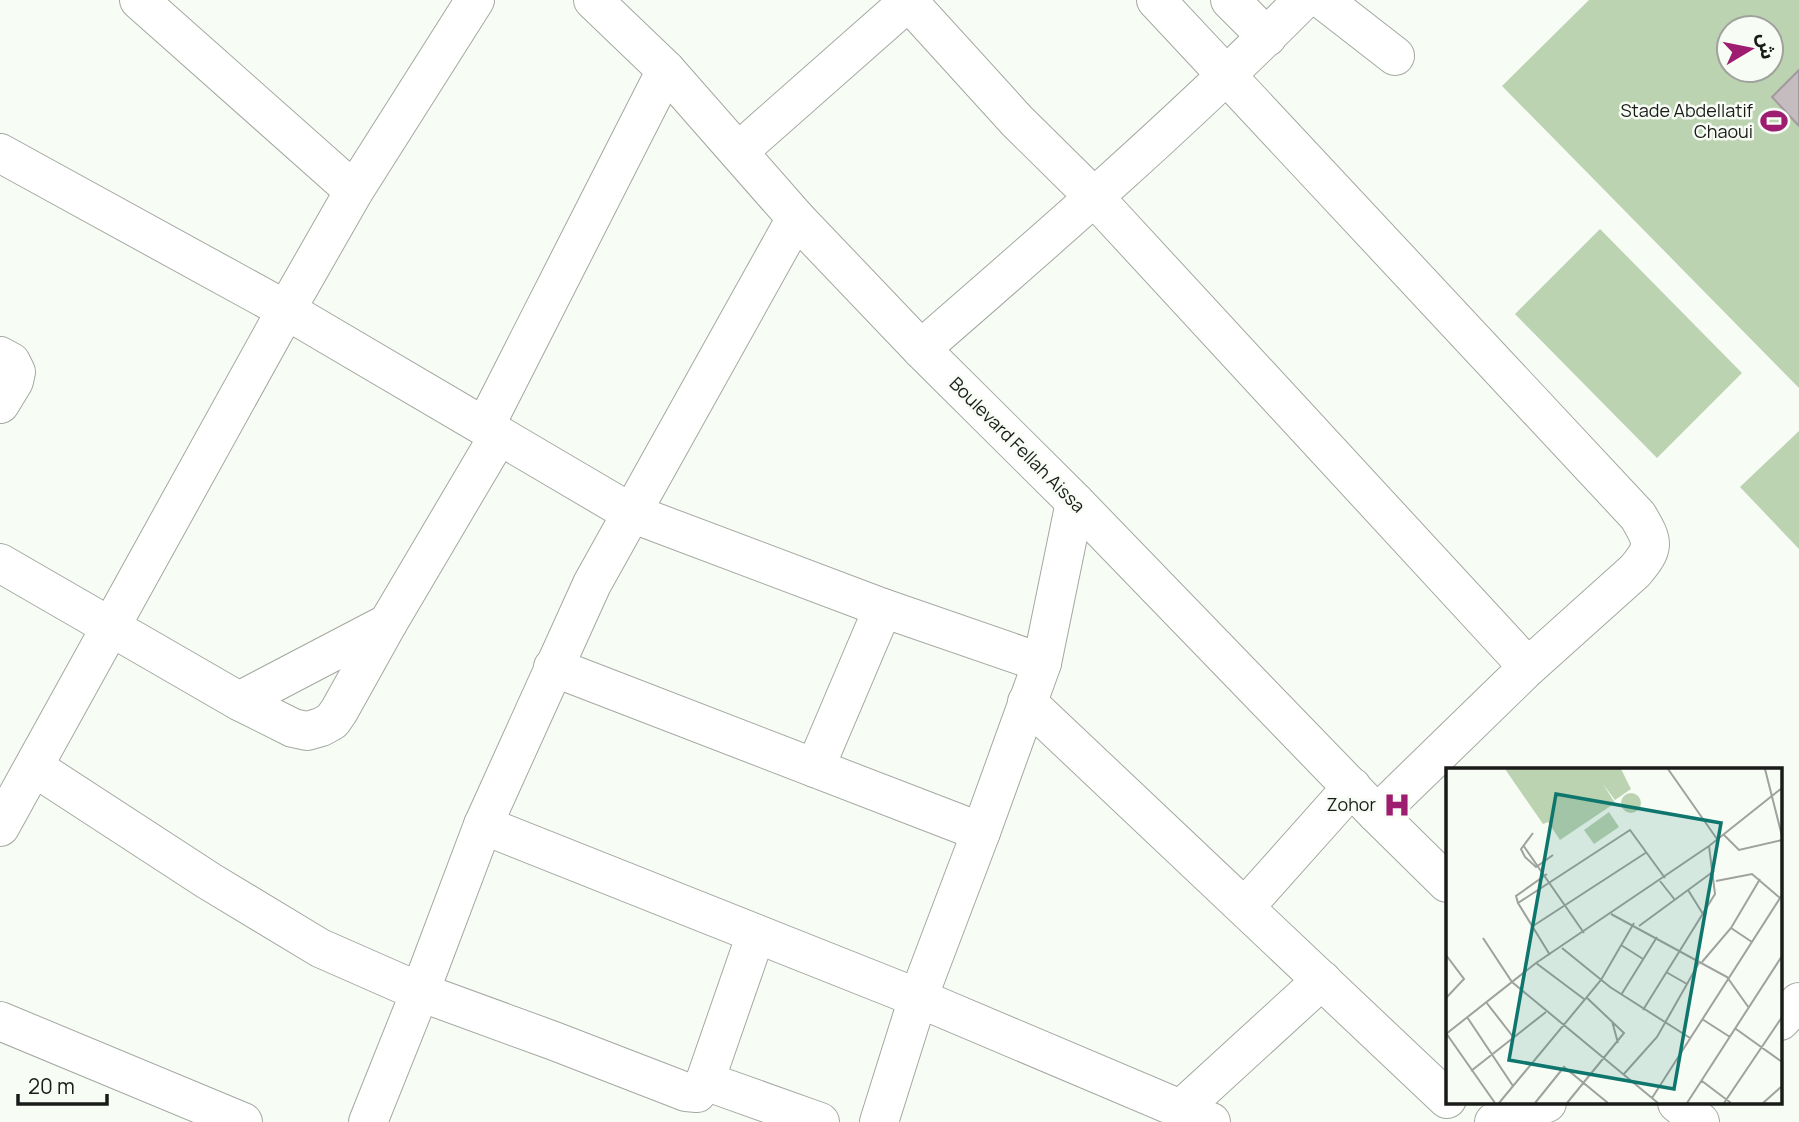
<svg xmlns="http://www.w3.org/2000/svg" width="1799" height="1122" font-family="Manrope,'Noto Sans Arabic',sans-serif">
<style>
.grass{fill:#bcd3b2;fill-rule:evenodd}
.building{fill:#c5bcc0;stroke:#a29a9e;stroke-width:2}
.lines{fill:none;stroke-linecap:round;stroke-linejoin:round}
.minor-casing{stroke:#a4a8a2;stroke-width:40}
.minor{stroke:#fff;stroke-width:38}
.labels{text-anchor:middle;stroke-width:5;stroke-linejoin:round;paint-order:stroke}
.poi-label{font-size:18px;fill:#1a1b19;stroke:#f7fcf5;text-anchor:end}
.street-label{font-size:18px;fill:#1a1b19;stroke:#f7fcf5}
.inset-road{fill:none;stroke:#9fa29d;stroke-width:2}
.view{fill:#0f766e;fill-opacity:0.15;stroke:#0f766e;stroke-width:3.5}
.inset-edge{fill:none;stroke:#1a1b19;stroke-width:3.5}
</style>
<rect width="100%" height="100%" fill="#f7fcf5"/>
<!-- grass -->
<g class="grass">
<path d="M1589,0H1799V388L1502,86ZM1729,28H1771V70H1729Z"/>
<path d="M1600,229L1742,373L1657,458L1515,314Z"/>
<path d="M1799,431V549L1740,487Z"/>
</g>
<!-- building -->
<path class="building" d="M1799,70V126L1772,97Z"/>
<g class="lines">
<defs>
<g id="minor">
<path d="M139,0L354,191"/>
<path d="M593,0L666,70L796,218L921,349L1075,502L1377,814L1447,883"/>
<path d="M907,0L1017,121L1095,198L1528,667"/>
<path d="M1156,0L1638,516C1654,543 1655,547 1635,571L1528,667L1377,814"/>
<path d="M1230,0L1267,37"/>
<path d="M1323,0L1395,56"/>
<path d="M739,151L910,0"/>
<path d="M0,153L286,310L631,513L883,608L1042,663"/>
<path d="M921,349C1051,236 1181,123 1303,0"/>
<path d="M0,356L11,362L16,372L14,381L0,404"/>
<path d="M485,426L666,70"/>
<path d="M0,563L239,701L293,728L307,731L321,727L332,721L339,711L388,623L499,435"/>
<path d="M553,667L981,832"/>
<path d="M239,701L388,623"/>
<path d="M1027,702L1447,1099"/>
<path d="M34,767L209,881L320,948L420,992L554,1041L686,1092L697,1093L705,1081L820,1122"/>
<path d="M815,768L883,608"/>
<path d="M483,825L918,998L1211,1122"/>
<path d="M0,827L286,310L354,191L475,0"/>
<path d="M1245,907L1352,787"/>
<path d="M0,1021L243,1122"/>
<path d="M1780,1021L1799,1002"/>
<path d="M705,1081L756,934"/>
<path d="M1677,1103L1700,1122"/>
<path d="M1181,1109L1322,980"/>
<path d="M368,1122L420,992L483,825L592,584L796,218"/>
<path d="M879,1122L918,998L981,832L1042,663L1075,502"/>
<path d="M1494,1122L1547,1103"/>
</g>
</defs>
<!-- minor casing -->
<use href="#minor" class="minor-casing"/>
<!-- minor -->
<use href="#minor" class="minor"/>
</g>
<!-- icons -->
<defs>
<symbol id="stadium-bare" viewBox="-9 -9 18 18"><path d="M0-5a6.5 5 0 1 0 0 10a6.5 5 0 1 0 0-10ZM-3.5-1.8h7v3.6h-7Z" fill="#9f1d70" stroke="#f7fcf5" stroke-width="2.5" paint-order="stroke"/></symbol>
<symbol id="hospital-bare" viewBox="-9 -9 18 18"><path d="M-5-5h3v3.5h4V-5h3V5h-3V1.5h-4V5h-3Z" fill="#9f1d70" stroke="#f7fcf5" stroke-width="2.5" paint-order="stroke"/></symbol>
</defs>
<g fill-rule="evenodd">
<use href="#stadium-bare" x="1755" y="102" width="38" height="38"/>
<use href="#hospital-bare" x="1378" y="786" width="38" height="38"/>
</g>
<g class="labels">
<!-- poi labels -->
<g class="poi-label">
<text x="1753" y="117">Stade Abdellatif<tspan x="1753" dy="21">Chaoui</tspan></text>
<text x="1376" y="811">Zohor</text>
</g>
<!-- street labels -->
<g class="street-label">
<text transform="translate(1017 445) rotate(45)" y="6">Boulevard Fellah Aissa</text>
</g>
</g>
<!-- overview -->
<g transform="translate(1446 768)">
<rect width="336" height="336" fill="#f7fcf5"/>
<path d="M59,1H175L185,21L169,32L157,16L169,35L114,72L102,54L97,56ZM175 35a10 10 0 1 1 20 0a10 10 0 1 1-20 0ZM163,44L173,59L148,76L138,62Z" fill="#bcd3b2"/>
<path class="inset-road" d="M222,1L271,71M319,1L336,68M87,65L75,81L79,89L90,99L107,87M277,66L293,82L336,72M77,77L138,165M214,113L229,132M270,113L306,106L334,130M242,122L257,146M72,135L70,128L101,106M165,146L281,209L303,240M87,158L201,84M193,158L268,103M285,160L306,174M37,170L66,214L212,335M175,177L197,191M116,180L164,219L244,270M0,187L18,211L0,230M104,187L72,135L184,62L219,110M256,194L285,160L314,111M90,195L138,231M220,204L241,216M175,227L211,169M40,234L68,270M197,242L269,126L263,78M21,249L67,318M256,251L284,269M166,253L172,275M290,261L336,294M0,265L49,335M0,266L90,195L263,78L336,20M25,303L100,244M177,307L211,269L254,193M256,313L285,335M206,330L336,127M53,335L155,212L188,155M89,335L118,299L162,335M121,335L178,265L140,229M241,335L336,188M278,335L336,249M317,335L336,318"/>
<path class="view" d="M110,26L275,55L228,321L63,292Z"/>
<rect width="336" height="336" class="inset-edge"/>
</g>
<!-- north arrow -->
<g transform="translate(1750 49) rotate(80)"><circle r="33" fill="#f7fcf5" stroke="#9fa29d" stroke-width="2"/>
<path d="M0-5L12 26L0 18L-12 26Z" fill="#9f1d70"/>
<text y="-10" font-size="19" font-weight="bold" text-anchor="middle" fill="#1a1b19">ش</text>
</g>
<!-- scale -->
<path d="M18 1094v10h89v-10" fill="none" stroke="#1a1b19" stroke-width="3.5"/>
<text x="28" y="1094" font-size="21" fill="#1a1b19" stroke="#f7fcf5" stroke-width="5" paint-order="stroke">20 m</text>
</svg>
